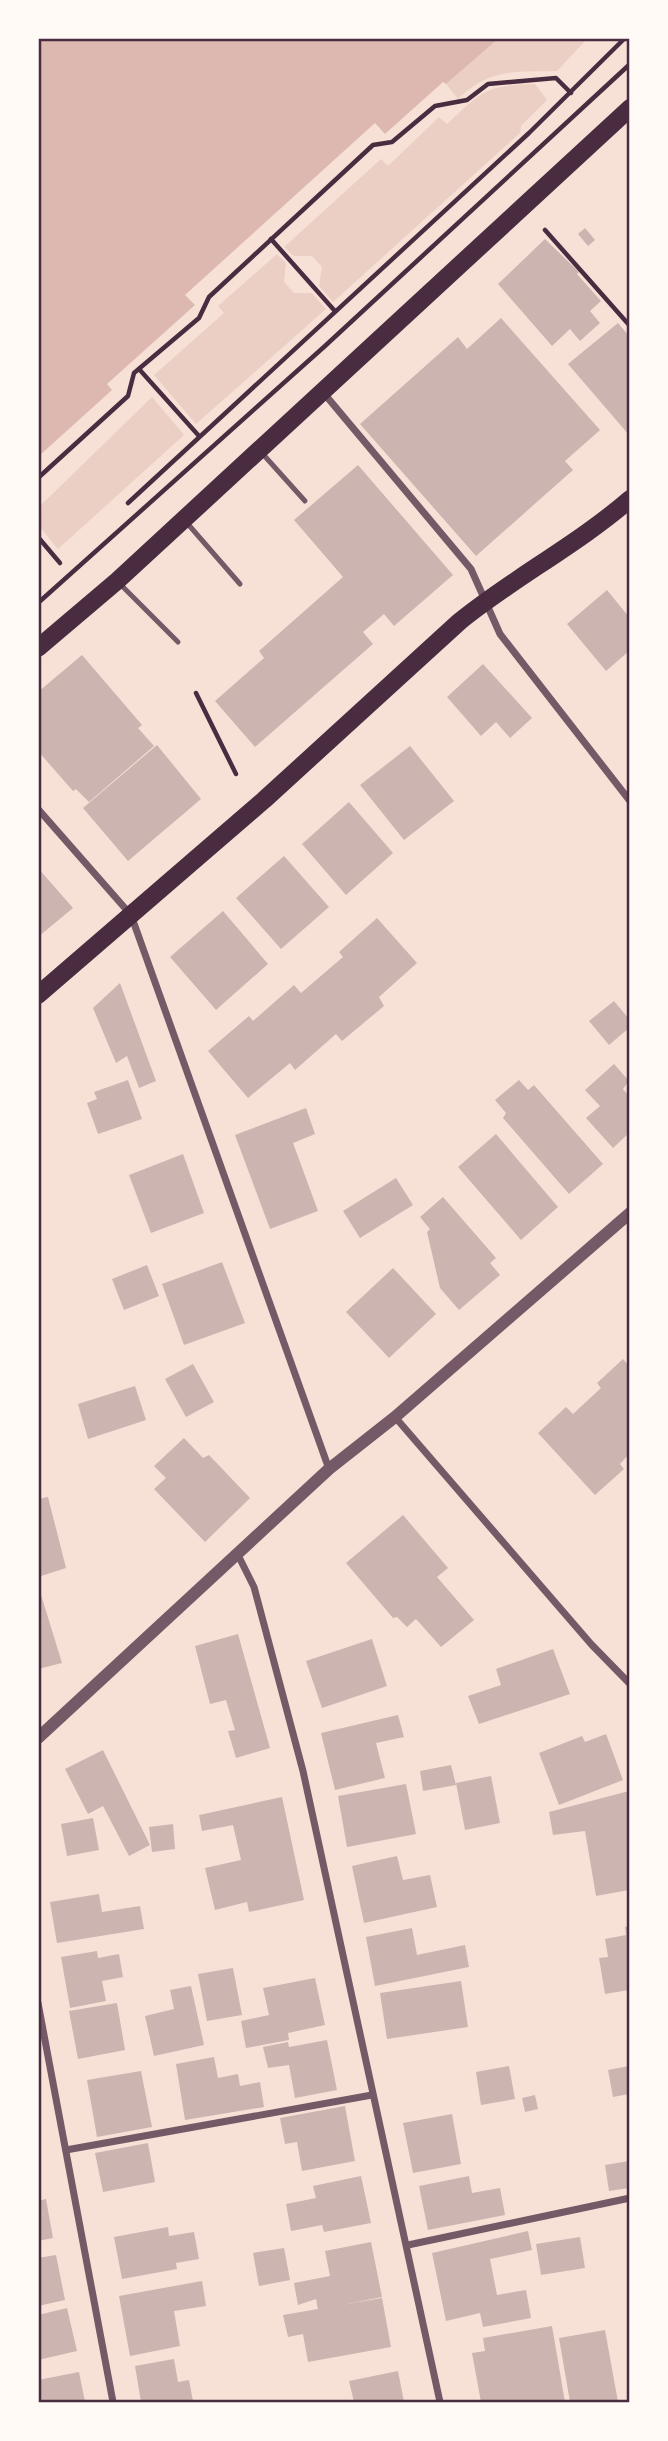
<svg xmlns="http://www.w3.org/2000/svg" width="668" height="2441" font-family="Inter,sans-serif">
<style>
.green{fill:#ebcfc5}
.water{fill:#dcb8b0}
.building{fill:#ccb4b1}
.lines{fill:none;stroke-linecap:round;stroke-linejoin:round}
.path{stroke:#4a2c40;stroke-width:4.5}
.service{stroke:#755966;stroke-width:5}
.minor{stroke:#755966;stroke-width:7}
.tertiary{stroke:#755966;stroke-width:12}
.primary{stroke:#4a2c40;stroke-width:18}
.neatline{fill:none;stroke:#4a2c40;stroke-width:2.5}
</style>
<rect width="100%" height="100%" fill="#f7e1d7"/>
<!-- green -->
<g class="green">
<path d="M498,39H587L557,71C516,72 489,68 458,99L446,84Z"/>
<path d="M535,84L547,100L521,126L520,133L333,302L319,286L322,267L312,256H294L284,247L381,159L388,166L439,117L447,124C481,92 486,85 535,84Z"/>
<path d="M277,254L286,263L284,282L294,293H312L326,309L196,424L154,375L224,313L218,306Z"/>
<path d="M152,397L184,435L58,549L40,527L39,507Z"/>
</g>
<!-- water -->
<path class="water" d="M39,38H498V39L446,84L443,82L385,134L375,123L185,295L195,305L107,384L112,390L39,456Z"/>
<!-- building -->
<g class="building">
<path d="M585,228L595,240L588,246L578,234Z"/>
<path d="M545,239L579,272L577,274L601,301L590,311L600,323L580,341L570,329L552,346L498,284Z"/>
<path d="M501,318L600,430L565,461L573,470L476,556L360,424L458,337L467,349Z"/>
<path d="M618,323L629,336V435L568,364Z"/>
<path d="M358,465L453,575L394,626L384,614L363,632L373,644L255,747L215,701L264,658L259,651L343,577L294,520Z"/>
<path d="M607,590L629,617V651L606,671L567,624Z"/>
<path d="M82,655L142,725L138,728L154,746L89,802L76,789L73,791L38,751V692Z"/>
<path d="M483,664L532,718L510,738L496,722L481,736L447,697Z"/>
<path d="M157,745L201,799L128,861L83,808Z"/>
<path d="M410,746L454,801L404,840L360,785Z"/>
<path d="M349,802L393,853L346,895L302,844Z"/>
<path d="M284,856L329,907L281,949L236,898Z"/>
<path d="M38,868L73,908L38,937Z"/>
<path d="M223,911L268,964L216,1010L170,957Z"/>
<path d="M377,918L417,963L379,997L384,1006L342,1041L336,1034L295,1070L290,1063L248,1098L208,1051L249,1016L253,1021L294,985L301,993L343,957L339,952Z"/>
<path d="M120,983L156,1081L139,1088L127,1056L116,1063L93,1008Z"/>
<path d="M614,1001L629,1019V1028L609,1045L589,1021Z"/>
<path d="M614,1064L629,1081L623,1089L629,1096V1133L613,1148L586,1118L600,1106L585,1090Z"/>
<path d="M128,1080L142,1119L98,1134L87,1103L97,1099L94,1092Z"/>
<path d="M519,1080L528,1090L534,1085L603,1164L569,1194L503,1118L506,1113L495,1100Z"/>
<path d="M306,1108L315,1134L293,1143L318,1211L270,1229L235,1135Z"/>
<path d="M496,1134L558,1207L521,1240L458,1167Z"/>
<path d="M183,1154L204,1213L151,1233L129,1175Z"/>
<path d="M396,1178L413,1205L360,1238L343,1211Z"/>
<path d="M443,1197L496,1258L490,1263L500,1275L459,1310L440,1288L427,1232L430,1229L420,1217Z"/>
<path d="M222,1262L245,1323L184,1345L162,1284Z"/>
<path d="M147,1265L159,1296L124,1310L112,1279Z"/>
<path d="M393,1268L436,1314L389,1358L346,1312Z"/>
<path d="M623,1359L629,1366V1454L620,1464L624,1469L595,1495L538,1433L566,1407L573,1414L601,1388L597,1383Z"/>
<path d="M193,1364L214,1402L186,1417L165,1379Z"/>
<path d="M135,1386L146,1420L88,1439L78,1404Z"/>
<path d="M184,1438L203,1458L209,1455L250,1498L205,1542L154,1489L166,1478L154,1466Z"/>
<path d="M48,1497L66,1568L38,1577V1499Z"/>
<path d="M403,1515L448,1568L437,1577L474,1620L441,1647L416,1619L407,1627L397,1617L393,1618L346,1563Z"/>
<path d="M38,1585L62,1663L38,1669Z"/>
<path d="M238,1634L270,1748L236,1758L228,1731L235,1730L226,1700L210,1704L195,1646Z"/>
<path d="M372,1639L387,1686L322,1708L306,1661Z"/>
<path d="M553,1649L570,1694L479,1724L468,1696L501,1685L496,1669Z"/>
<path d="M398,1715L404,1737L376,1743L385,1778L335,1790L321,1733Z"/>
<path d="M606,1734L623,1780L559,1805L539,1753L582,1736L585,1742Z"/>
<path d="M103,1750L150,1845L129,1856L103,1806L88,1814L65,1769Z"/>
<path d="M451,1765L456,1785L423,1791L420,1771Z"/>
<path d="M491,1776L500,1823L465,1830L456,1783Z"/>
<path d="M406,1784L416,1834L347,1847L338,1796Z"/>
<path d="M629,1791V1890L596,1896L585,1831L553,1835L549,1812Z"/>
<path d="M282,1797L304,1900L249,1912L247,1902L215,1910L205,1868L241,1860L233,1825L202,1831L199,1815Z"/>
<path d="M93,1818L99,1850L67,1856L61,1824Z"/>
<path d="M173,1824L175,1849L152,1852L149,1827Z"/>
<path d="M397,1856L403,1880L430,1875L437,1907L364,1923L352,1866Z"/>
<path d="M99,1894L102,1912L140,1906L144,1929L57,1943L50,1902Z"/>
<path d="M629,1926V1990L605,1994L599,1958L608,1957L605,1939L626,1935L625,1927Z"/>
<path d="M412,1928L417,1955L465,1945L469,1967L375,1986L366,1937Z"/>
<path d="M97,1951L98,1958L119,1954L123,1977L102,1981L106,2001L70,2008L61,1957Z"/>
<path d="M233,1968L242,2015L207,2021L198,1974Z"/>
<path d="M315,1978L325,2025L288,2033L289,2040L246,2048L241,2021L269,2015L263,1988Z"/>
<path d="M461,1981L468,2027L387,2039L380,1993Z"/>
<path d="M191,1986L204,2045L154,2056L145,2016L174,2009L170,1990Z"/>
<path d="M117,2003L125,2050L78,2059L69,2011Z"/>
<path d="M327,2040L337,2090L295,2098L289,2065L268,2068L263,2047L288,2042L289,2047Z"/>
<path d="M214,2057L218,2078L238,2074L240,2086L260,2082L264,2107L185,2120L176,2064Z"/>
<path d="M509,2066L515,2099L481,2105L476,2072Z"/>
<path d="M629,2066V2094L613,2097L608,2070Z"/>
<path d="M141,2071L152,2127L97,2137L87,2080Z"/>
<path d="M535,2095L538,2109L525,2112L522,2098Z"/>
<path d="M345,2106L355,2161L302,2171L297,2142L285,2144L280,2118Z"/>
<path d="M452,2114L461,2164L413,2173L403,2123Z"/>
<path d="M148,2143L155,2182L103,2192L95,2153Z"/>
<path d="M629,2161V2188L609,2191L605,2165Z"/>
<path d="M361,2176L371,2223L324,2232L322,2225L291,2231L286,2204L316,2198L313,2186Z"/>
<path d="M469,2176L472,2193L500,2188L505,2215L428,2230L419,2186Z"/>
<path d="M46,2199L53,2238L38,2241V2201Z"/>
<path d="M168,2227L169,2236L194,2232L199,2259L176,2263L177,2269L122,2279L114,2237Z"/>
<path d="M528,2231L532,2250L490,2259L497,2295L526,2290L531,2318L483,2327L480,2313L446,2321L432,2253Z"/>
<path d="M580,2237L585,2268L541,2275L536,2244Z"/>
<path d="M371,2242L382,2297L318,2310L316,2299L298,2305L294,2283L330,2276L325,2251Z"/>
<path d="M284,2248L290,2280L259,2286L253,2253Z"/>
<path d="M56,2255L65,2300L38,2306V2258Z"/>
<path d="M202,2281L206,2306L174,2311L180,2346L130,2356L119,2296Z"/>
<path d="M382,2298L391,2347L308,2362L303,2334L288,2337L283,2315Z"/>
<path d="M67,2308L77,2351L38,2360V2315Z"/>
<path d="M552,2326L565,2402H481L472,2353L485,2351L483,2338Z"/>
<path d="M605,2330L618,2402H570L559,2338Z"/>
<path d="M174,2359L178,2382L189,2380L193,2401L141,2402L135,2366Z"/>
<path d="M398,2371L404,2402H354L349,2381Z"/>
<path d="M79,2372L85,2402H38V2380Z"/>
</g>
<g class="lines">
<!-- path -->
<g class="path">
<path d="M545,230L630,326"/>
<path d="M271,239L334,310"/>
<path d="M139,369L199,436"/>
<path d="M38,478L128,396L134,373L199,318L209,297L373,145L392,142L435,106L467,100L488,84L556,78L571,93"/>
<path d="M128,503L529,133L625,38"/>
<path d="M38,511V515"/>
<path d="M38,537L60,563"/>
<path d="M38,603L325,346L630,64"/>
<path d="M196,693L236,774"/>
</g>
<!-- service -->
<g class="service">
<path d="M261,452L305,501"/>
<path d="M187,523L240,584"/>
<path d="M119,583L178,642"/>
</g>
<!-- minor -->
<g class="minor">
<path d="M322,391L471,569L500,634L630,801"/>
<path d="M38,809L131,915L329,1469"/>
<path d="M395,1417L591,1644L630,1684"/>
<path d="M237,1553L254,1587L303,1771L440,2402"/>
<path d="M38,2003L113,2402"/>
<path d="M66,2150L372,2095"/>
<path d="M408,2245L630,2198"/>
</g>
<!-- tertiary -->
<path class="tertiary" d="M38,1738L329,1469L395,1417L630,1213"/>
<!-- primary -->
<g class="primary">
<path d="M38,648L117,581L630,108"/>
<path d="M38,995L264,800L459,622C513,578 577,545 630,499"/>
</g>
</g>
<!-- border -->
<rect width="668" height="2441" fill="none" stroke="#fffaf5" stroke-width="80"/>
<rect x="40" y="40" width="588" height="2361" class="neatline"/>
</svg>
